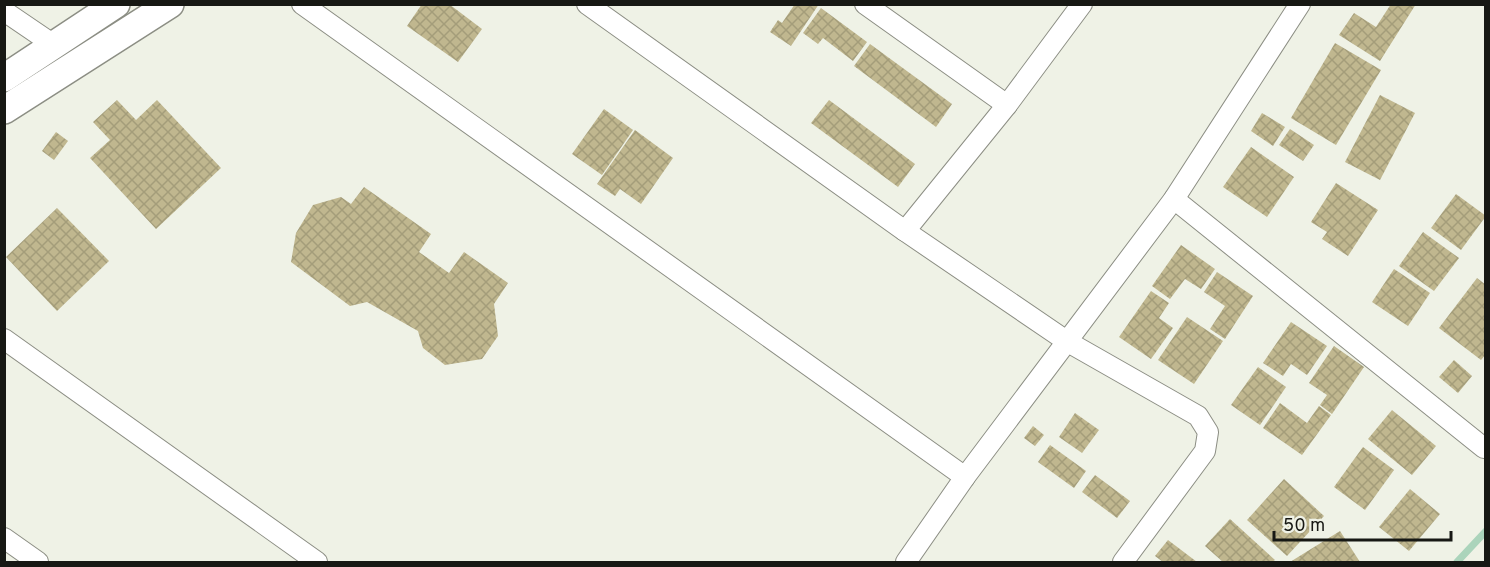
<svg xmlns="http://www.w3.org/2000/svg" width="1490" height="567" font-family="Overpass,sans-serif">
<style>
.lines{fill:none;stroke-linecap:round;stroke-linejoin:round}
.stream{stroke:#abd4bb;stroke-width:7}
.building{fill:url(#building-cross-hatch)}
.minor-casing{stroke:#8c8e84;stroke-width:22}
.secondary-casing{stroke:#8c8e84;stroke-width:30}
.minor{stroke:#fff;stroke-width:20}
.secondary{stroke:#fff;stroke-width:27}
</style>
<defs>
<pattern id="building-cross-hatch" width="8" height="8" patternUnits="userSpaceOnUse" patternTransform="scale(1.5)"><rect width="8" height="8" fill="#c0b78f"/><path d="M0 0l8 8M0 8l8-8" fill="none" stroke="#a49d7a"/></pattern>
</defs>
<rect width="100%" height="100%" fill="#eff2e6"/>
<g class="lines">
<!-- stream -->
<path class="stream" d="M1457,562L1486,531"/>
</g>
<!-- building -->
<g class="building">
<path d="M422,4H449L482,29L458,62L407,26Z"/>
<path d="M795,4H819L791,46L770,32L778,20L782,23Z"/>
<path d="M1391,4H1416L1380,61L1339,35L1354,13L1376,27Z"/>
<path d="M821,8L867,42L853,61L823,38L818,44L803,33Z"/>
<path d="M1335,43L1381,70L1336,145L1291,118Z"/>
<path d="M870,44L952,104L936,127L854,66Z"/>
<path d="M1380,95L1415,113L1380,180L1345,162Z"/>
<path d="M117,100L136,120L157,100L221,168L156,229L90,158L110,140L93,122Z"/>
<path d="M829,100L915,164L898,187L811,123Z"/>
<path d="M604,109L633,130L602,175L572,154Z"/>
<path d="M1262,113L1285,127L1273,146L1251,131Z"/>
<path d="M1290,129L1314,145L1303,161L1279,145Z"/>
<path d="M635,130L673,158L641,204L620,189L615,196L597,184Z"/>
<path d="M56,132L68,141L54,160L42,151Z"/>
<path d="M1251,147L1294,177L1267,217L1223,187Z"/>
<path d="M1336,183L1378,210L1348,256L1322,239L1327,232L1311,222Z"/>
<path d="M364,187L431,234L419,252L449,273L464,252L508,283L494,304L498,336L482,359L445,365L423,348L418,331L367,302L350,306L291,262L296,233L313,205L341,197L351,204Z"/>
<path d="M1456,194L1486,216L1461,250L1431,228Z"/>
<path d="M57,208L109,261L57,311L6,257Z"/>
<path d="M1423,232L1459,258L1434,291L1399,266Z"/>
<path d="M1181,245L1215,269L1201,289L1185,279L1170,299L1152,286Z"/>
<path d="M1394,269L1430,293L1408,326L1372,302Z"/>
<path d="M1217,272L1253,296L1225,339L1210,329L1225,306L1204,292Z"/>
<path d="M1477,278L1486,285V354L1481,360L1439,328Z"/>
<path d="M1151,291L1169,303L1159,318L1173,328L1151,359L1119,337Z"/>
<path d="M1187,317L1223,341L1194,384L1158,360Z"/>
<path d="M1291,322L1327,346L1307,375L1291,364L1283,376L1263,363Z"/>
<path d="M1334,346L1364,367L1332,414L1320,405L1327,395L1309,383Z"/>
<path d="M1454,360L1472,376L1458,393L1439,377Z"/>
<path d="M1258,367L1286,387L1260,425L1231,405Z"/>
<path d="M1280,403L1307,423L1319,406L1331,415L1302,455L1263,428Z"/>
<path d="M1392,410L1436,446L1412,475L1368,439Z"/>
<path d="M1075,413L1099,430L1082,453L1059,437Z"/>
<path d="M1033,426L1044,435L1035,446L1024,438Z"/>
<path d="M1050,445L1086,471L1074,488L1038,462Z"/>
<path d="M1363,447L1394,470L1365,510L1334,487Z"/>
<path d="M1095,475L1130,501L1117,518L1082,492Z"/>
<path d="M1284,479L1324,516L1287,556L1247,520Z"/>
<path d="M1410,489L1440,514L1409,551L1379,527Z"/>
<path d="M1230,519L1275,560L1272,562H1223L1205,546Z"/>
<path d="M1340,531L1360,562H1290Z"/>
<path d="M1168,540L1197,562H1163L1155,556Z"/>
</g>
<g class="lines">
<defs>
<g id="minor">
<path d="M302,4L965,477"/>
<path d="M587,4L905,231L1068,342L1198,416L1208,432L1205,451L1123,562"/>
<path d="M865,4L1007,105"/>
<path d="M4,11L54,45"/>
<path d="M1174,199L1484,448"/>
<path d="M905,231L1007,105L1082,4"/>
<path d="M4,339L317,562"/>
<path d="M4,538L38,562"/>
<path d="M906,562L965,477L1174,199L1300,4"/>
</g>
<g id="secondary">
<path d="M4,78L116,4"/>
<path d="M4,110L170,4"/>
</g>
</defs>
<!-- minor casing -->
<use href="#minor" class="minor-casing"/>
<!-- secondary casing -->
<use href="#secondary" class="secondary-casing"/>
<!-- minor -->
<use href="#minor" class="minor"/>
<!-- secondary -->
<use href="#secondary" class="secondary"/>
</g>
<!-- border -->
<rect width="1490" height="567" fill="none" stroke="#171814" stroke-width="12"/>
<!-- scale -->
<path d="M1274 531v9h177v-9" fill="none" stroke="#171814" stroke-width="3"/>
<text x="1283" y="531" font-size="18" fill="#171814" stroke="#eff2e6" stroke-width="4.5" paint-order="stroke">50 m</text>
</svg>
